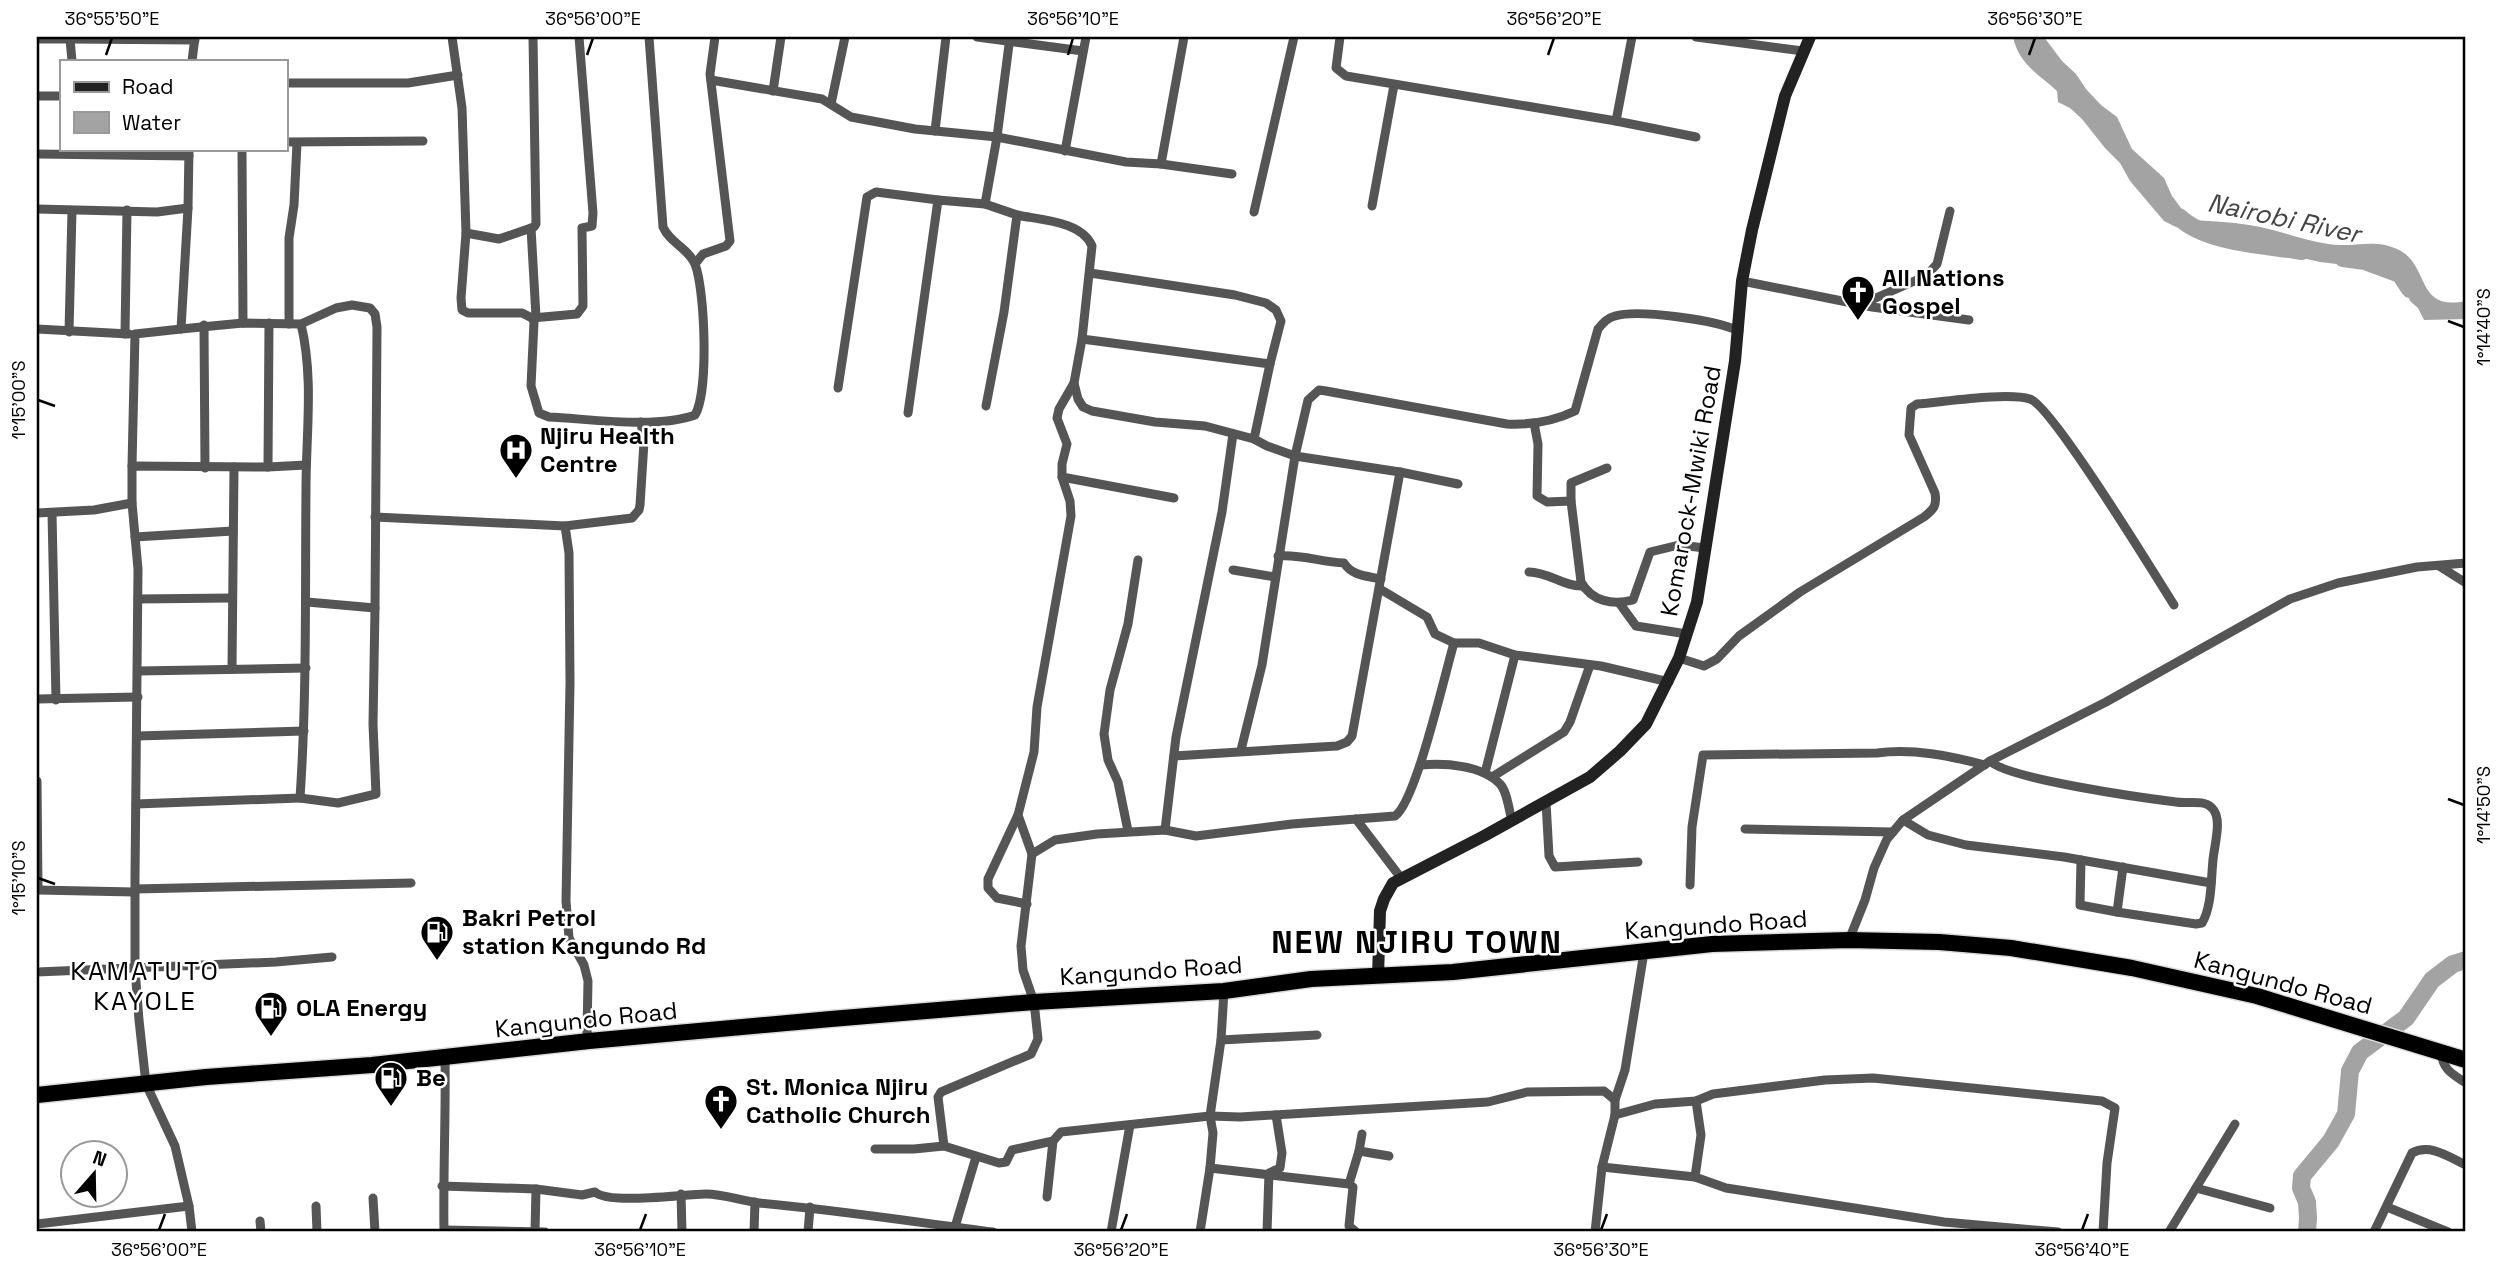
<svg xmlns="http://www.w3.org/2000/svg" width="2503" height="1269" font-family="'Space Grotesk',sans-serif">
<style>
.water{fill:#a3a3a3}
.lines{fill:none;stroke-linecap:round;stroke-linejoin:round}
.river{stroke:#a3a3a3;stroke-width:18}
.highway-casing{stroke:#dbdbdb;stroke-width:19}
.street{stroke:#555;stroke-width:9}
.secondary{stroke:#222;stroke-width:12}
.highway{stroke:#000;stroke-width:16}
.ticks{fill:none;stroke:#000;stroke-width:2.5}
.labels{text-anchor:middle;stroke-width:5;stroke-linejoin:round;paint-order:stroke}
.poi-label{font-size:24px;font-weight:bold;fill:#000;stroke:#fff;text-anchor:start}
.street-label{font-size:24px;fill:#000;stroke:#fff}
.water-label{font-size:26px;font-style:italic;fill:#444;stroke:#fff}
.neighbourhood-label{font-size:26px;letter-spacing:2px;fill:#000;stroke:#fff}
.district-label{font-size:32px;font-weight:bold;letter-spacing:2px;fill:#000;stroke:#fff}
.neatline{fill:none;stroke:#000;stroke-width:2.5}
.ticks-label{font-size:18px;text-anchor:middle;fill:#000}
</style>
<rect width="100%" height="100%" fill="#fff"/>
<!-- water -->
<path class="water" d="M2013,37H2044L2062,61L2076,74L2086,89L2101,105L2117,117L2132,149L2164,178L2172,196L2190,220C2210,221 2230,222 2249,225C2276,229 2301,240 2328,244C2352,248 2374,238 2397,249C2431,264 2414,312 2466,301V319L2424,320L2418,308L2410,301L2404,284L2386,262L2345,265L2320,262L2298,257L2278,247L2260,243L2233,232H2214L2176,227L2164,221L2130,181L2120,163L2105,148L2082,119L2070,108L2058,102L2057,91C2037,73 2019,64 2013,37Z"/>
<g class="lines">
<!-- river -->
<g class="river">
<path d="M2179,217C2206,243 2265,245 2302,251"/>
<path d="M2343,258L2365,261L2400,274L2410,289"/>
<path d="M2307,1232L2308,1218L2307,1202L2301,1188L2302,1176L2331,1141L2346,1114L2350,1071L2360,1052L2406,1018L2432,980L2453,964L2466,960"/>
</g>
<defs>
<path id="highway" d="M37,1095L206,1077L372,1065L589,1041L831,1019L1034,1002L1224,991L1311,979L1453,972L1712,944L1849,940L1939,942L2011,948L2132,968L2257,996L2466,1060"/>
</defs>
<!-- highway casing -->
<use href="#highway" class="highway-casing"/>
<!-- street -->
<g class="street">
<path d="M452,37L462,108L466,233L461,298L462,310L468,313H522L532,318L534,322L531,386L539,413L549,417C591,419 656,429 695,415C709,392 705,290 695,264C688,248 670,243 663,227L649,37"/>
<path d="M977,37L1083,51"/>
<path d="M1340,37L1336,68L1346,76L1616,121"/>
<path d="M1632,37L1616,121L1696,137"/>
<path d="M1696,37L1803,51"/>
<path d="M37,39H70L72,61"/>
<path d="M70,39L195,40"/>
<path d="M192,61L195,37"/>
<path d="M711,80L822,99L851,117L915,129L997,137L1126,162L1161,164L1184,37"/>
<path d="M285,83H408L458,75"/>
<path d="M773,91L781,37"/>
<path d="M37,96H61"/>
<path d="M831,104L845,37"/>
<path d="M935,131L946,37"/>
<path d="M285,142L423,141"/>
<path d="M242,149L243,323"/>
<path d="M1065,151L1086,37"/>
<path d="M37,154L189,156"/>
<path d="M1161,164L1232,174"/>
<path d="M985,204L997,137L1010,37"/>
<path d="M1372,206L1394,85"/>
<path d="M37,209L157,212L188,208"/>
<path d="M1254,212L1294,37"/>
<path d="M1017,215C1040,220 1082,221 1092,246L1082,339L1074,383L1078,399L1083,407L1092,411L1155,422L1205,426L1254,439L1267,446L1295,456L1262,665L1241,750"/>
<path d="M531,228L536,317"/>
<path d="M466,233L499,239L534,227L536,224L533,37"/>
<path d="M695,264L703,254L726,246L730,241L710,74L715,37"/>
<path d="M1090,273L1235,295L1266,303L1276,310L1281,321L1270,364"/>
<path d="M1742,281L1872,307L1969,320"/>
<path d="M1862,304L1926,276L1937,264L1950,211"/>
<path d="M532,318L577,314L583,306L582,228L592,226L593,213L579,37"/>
<path d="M289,324V238L294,205L297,143"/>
<path d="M204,325L205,468"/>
<path d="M37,329L129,334"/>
<path d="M181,329L243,323L301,324L336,308L352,305L370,308L375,314L377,327L375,608L307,602"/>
<path d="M69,332L72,211"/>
<path d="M125,334L127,210"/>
<path d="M1082,339L1270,364L1254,439"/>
<path d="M1074,383L1059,409L1057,418L1067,444L1062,464V477L1070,501L1071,516L1037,707L1034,752L1018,815L1032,854L1055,840L1097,834L1165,830L1196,836L1292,824L1395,816C1416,802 1445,673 1454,643"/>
<path d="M838,388L867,197L876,192L938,200"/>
<path d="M908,413L938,200L985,204L1017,215L1004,312L986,406"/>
<path d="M1534,423L1538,444L1537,496L1547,502L1571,501L1581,582C1592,602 1613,605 1633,600L1650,552L1679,545L1705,548"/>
<path d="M132,466L135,334L181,329L188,208L189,149"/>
<path d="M268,467L269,323"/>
<path d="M1062,477L1174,498"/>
<path d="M1458,484L1400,472L1295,456L1308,400L1319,390L1326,391L1507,424C1530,425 1554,421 1575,411L1598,329C1603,323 1607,318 1615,316C1638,309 1716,320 1739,331"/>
<path d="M1571,501V483L1607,468"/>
<path d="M37,513L94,510L132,503"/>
<path d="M52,513L56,700"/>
<path d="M375,517L565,526"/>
<path d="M135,537L233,531"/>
<path d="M1278,556C1301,554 1321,562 1344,563C1352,576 1367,576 1381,579"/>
<path d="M2439,566L2466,583"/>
<path d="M1233,570L1275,577"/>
<path d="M1529,572C1549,572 1564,587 1583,586"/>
<path d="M1380,589L1427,617L1435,634L1454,643H1479L1515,655L1601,666L1669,682"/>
<path d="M138,599L232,598"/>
<path d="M1620,604L1636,626L1687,634"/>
<path d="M1679,658L1704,666L1717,659L1739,636L1800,592L1924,517C1934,509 1937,506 1935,493L1909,435L1911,408L1917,404C1944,402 2007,392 2030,399C2052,406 2155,575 2174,605"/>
<path d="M232,669L234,467"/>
<path d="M138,671L306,668"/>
<path d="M37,699L138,697"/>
<path d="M137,736L304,731"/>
<path d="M1174,756L1337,746L1347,742L1352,736L1400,472"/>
<path d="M1990,761C2007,779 2144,798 2176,802C2187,804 2204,799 2212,808C2223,818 2214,846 2213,860C2211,878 2212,907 2202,923L2196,924L2117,912L2123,867"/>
<path d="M1421,765C1445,763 1482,765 1500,784C1507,791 1509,810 1512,821"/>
<path d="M1485,773L1515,655"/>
<path d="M1492,777L1564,732L1570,722L1590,665"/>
<path d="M37,781L38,890"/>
<path d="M300,798L338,803L376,794L373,724L375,608"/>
<path d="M1546,802L1549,856L1555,867L1638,862"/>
<path d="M136,804L300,798C307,694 305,592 306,488C306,434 314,378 301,324"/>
<path d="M1018,815L988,879V888L997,898L1027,904"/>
<path d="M1356,819L1401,878"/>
<path d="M1903,820L1928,835L1966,845L2064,857L2211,883"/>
<path d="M1745,829L1893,832"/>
<path d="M1165,830L1176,737L1222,512L1233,434"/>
<path d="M1128,831L1118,782L1108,760L1104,734L1110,690L1128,624L1138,560"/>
<path d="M2081,860L2080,905L2117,912"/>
<path d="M1690,885L1692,827L1703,755L1877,753C1913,748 1950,756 1985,765"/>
<path d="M135,889L411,883"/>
<path d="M37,890L135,892"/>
<path d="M1849,940L1865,900L1874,868L1887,839L1903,820L1990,761L2106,702L2290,599L2338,583L2417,567L2466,563"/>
<path d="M37,972L276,962L332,957"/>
<path d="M1221,1040L1317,1035"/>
<path d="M589,1041L587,1032L588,981L584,965L569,938L566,901L570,683L569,553L565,526L632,518L639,510L640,505L644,442L641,422"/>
<path d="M2441,1052C2443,1070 2452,1074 2466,1083"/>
<path d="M1615,1115L1655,1104L1696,1101L1713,1094L1825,1080L1873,1078L2102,1101L2115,1108L2107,1163L2103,1232"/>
<path d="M944,1146L938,1097L941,1092L1031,1054L1038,1039L1034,1002L1023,970L1021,946L1032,854"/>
<path d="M875,1149H914L944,1146L999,1163L1006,1162L1012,1150L1053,1141L1061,1132L1210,1116L1240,1117L1488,1102L1527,1092L1604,1091L1615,1100"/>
<path d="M1359,1151L1362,1134"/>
<path d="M1602,1167L1695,1177L1726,1188L1944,1222L2058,1232"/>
<path d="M1210,1168L1349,1184L1353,1187L1349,1226L1356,1232"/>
<path d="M1695,1177L1701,1135L1696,1101"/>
<path d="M1349,1184L1359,1151L1389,1156"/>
<path d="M442,1186L536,1189L582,1195L595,1192C609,1205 683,1194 706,1194C724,1194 741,1201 759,1203C837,1210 915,1222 993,1232"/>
<path d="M2196,1188L2270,1208"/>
<path d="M681,1194L682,1232"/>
<path d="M1047,1197L1053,1141"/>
<path d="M373,1198L375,1232"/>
<path d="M316,1206L317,1232"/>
<path d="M2387,1207L2448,1232"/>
<path d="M260,1221L261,1232"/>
<path d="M37,1224L189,1206"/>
<path d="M955,1227L976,1157"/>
<path d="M444,1230L545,1232"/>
<path d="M192,1232L189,1206L175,1146L146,1084L139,1020L135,969V878L138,569L132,503V466L268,467L306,465"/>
<path d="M444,1232C443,1174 446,1116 445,1058"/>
<path d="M535,1232L536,1189"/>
<path d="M754,1232L755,1202"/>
<path d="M808,1232L810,1207"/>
<path d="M1111,1232L1130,1125"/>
<path d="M1200,1232L1210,1168L1213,1133L1210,1116L1221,1040L1224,991"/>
<path d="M1267,1232L1269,1173L1280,1168L1282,1153L1276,1115"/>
<path d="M1595,1232L1602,1167L1615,1115V1100L1625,1070L1644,952"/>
<path d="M2169,1232L2235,1124"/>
<path d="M2374,1232L2412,1153C2430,1143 2449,1157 2466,1165"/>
</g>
<!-- secondary -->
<path class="secondary" d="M1378,977L1380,911L1384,899L1393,883L1484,836L1590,777L1620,751L1646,724L1679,658L1697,602L1735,361L1742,281L1752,230L1785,96L1810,37"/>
<!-- highway -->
<use href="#highway" class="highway"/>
</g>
<!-- ticks -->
<path class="ticks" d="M106,55L112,38M587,55L593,38M1068,55L1073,38M1548,55L1554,38M2029,55L2035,38M2448,321L2464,327M38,400L55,406M2448,799L2464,805M38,878L55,884M159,1230L165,1214M640,1230L646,1214M1121,1230L1127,1214M1601,1230L1607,1214M2082,1230L2088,1214"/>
<!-- icons -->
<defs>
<symbol id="church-pin" viewBox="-11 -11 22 30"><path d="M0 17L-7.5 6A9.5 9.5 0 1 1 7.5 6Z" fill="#000" stroke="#fff"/><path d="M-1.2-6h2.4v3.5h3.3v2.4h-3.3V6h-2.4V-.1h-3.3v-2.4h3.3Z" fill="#fff"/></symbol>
<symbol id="hospital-pin" viewBox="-11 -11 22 30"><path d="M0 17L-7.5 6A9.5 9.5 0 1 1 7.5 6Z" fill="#000" stroke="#fff"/><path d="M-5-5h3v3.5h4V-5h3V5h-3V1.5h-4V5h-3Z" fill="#fff"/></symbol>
<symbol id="fuel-pin" viewBox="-11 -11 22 30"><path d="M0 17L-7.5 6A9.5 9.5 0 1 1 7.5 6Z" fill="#000" stroke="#fff"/><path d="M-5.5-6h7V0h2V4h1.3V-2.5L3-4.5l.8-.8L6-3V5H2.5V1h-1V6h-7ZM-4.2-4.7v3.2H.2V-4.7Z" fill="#fff"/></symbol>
</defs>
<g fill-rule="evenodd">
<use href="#church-pin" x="1839" y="273" width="38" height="52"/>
<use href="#hospital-pin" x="497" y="431" width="38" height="52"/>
<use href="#fuel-pin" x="418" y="913" width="38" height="52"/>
<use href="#fuel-pin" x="252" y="989" width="38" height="52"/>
<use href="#fuel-pin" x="372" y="1059" width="38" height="52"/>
<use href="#church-pin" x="702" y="1082" width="38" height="52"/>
</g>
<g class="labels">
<!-- poi labels -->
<g class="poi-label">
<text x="1882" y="286">All Nations<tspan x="1882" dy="28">Gospel</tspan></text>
<text x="540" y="444">Njiru Health<tspan x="540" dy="28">Centre</tspan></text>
<text x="462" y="926">Bakri Petrol<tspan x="462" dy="28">station Kangundo Rd</tspan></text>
<text x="296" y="1016">OLA Energy</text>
<text x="416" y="1086">Be</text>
<text x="746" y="1095">St. Monica Njiru<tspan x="746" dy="28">Catholic Church</tspan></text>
</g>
<!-- street labels -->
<g class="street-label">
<text transform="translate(1691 491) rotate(-80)" y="8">Komarock-Mwiki Road</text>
<text transform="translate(1716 925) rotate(-4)" y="8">Kangundo Road</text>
<text transform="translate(1151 971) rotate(-4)" y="8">Kangundo Road</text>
<text transform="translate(2283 983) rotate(15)" y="8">Kangundo Road</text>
<text transform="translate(586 1020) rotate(-6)" y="8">Kangundo Road</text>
</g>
<!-- water labels -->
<g class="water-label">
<text transform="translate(2284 218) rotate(12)" y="9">Nairobi River</text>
</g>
<!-- neighbourhood labels -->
<g class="neighbourhood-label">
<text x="145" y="980">KAMATUTO<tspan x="145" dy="30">KAYOLE</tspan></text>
</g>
<!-- district labels -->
<g class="district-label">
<text x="1417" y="953">NEW NJIRU TOWN</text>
</g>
</g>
<!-- border -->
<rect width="2503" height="1269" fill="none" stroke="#ffffff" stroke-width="77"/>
<!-- legend -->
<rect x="60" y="60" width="228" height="91" fill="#ffffff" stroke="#999999" stroke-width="2"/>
<rect x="74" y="82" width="35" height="10" fill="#222222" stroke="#999999" stroke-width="2"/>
<text x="122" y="94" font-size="21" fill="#000000">Road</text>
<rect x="74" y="112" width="35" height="21" fill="#a3a3a3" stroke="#999999" stroke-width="2"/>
<text x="122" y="130" font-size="21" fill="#000000">Water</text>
<!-- north arrow -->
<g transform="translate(94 1174) rotate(20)"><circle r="33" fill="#ffffff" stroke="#999999" stroke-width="2"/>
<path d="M0-5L12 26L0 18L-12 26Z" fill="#000000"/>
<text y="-10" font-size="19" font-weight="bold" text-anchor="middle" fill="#000000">N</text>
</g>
<rect x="38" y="38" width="2426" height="1192" class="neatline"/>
<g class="ticks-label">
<text x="112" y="25">36°55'50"E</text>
<text x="593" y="25">36°56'00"E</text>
<text x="1073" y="25">36°56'10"E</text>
<text x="1554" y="25">36°56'20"E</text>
<text x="2035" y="25">36°56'30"E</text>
<text transform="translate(2484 327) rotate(-90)" y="6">1°14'40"S</text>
<text transform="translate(19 400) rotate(-90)" y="6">1°15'00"S</text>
<text transform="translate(2484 805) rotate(-90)" y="6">1°14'50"S</text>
<text transform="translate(19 878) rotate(-90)" y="6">1°15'10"S</text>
<text x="159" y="1256">36°56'00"E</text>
<text x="640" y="1256">36°56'10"E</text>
<text x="1121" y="1256">36°56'20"E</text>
<text x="1601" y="1256">36°56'30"E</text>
<text x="2082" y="1256">36°56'40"E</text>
</g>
</svg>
